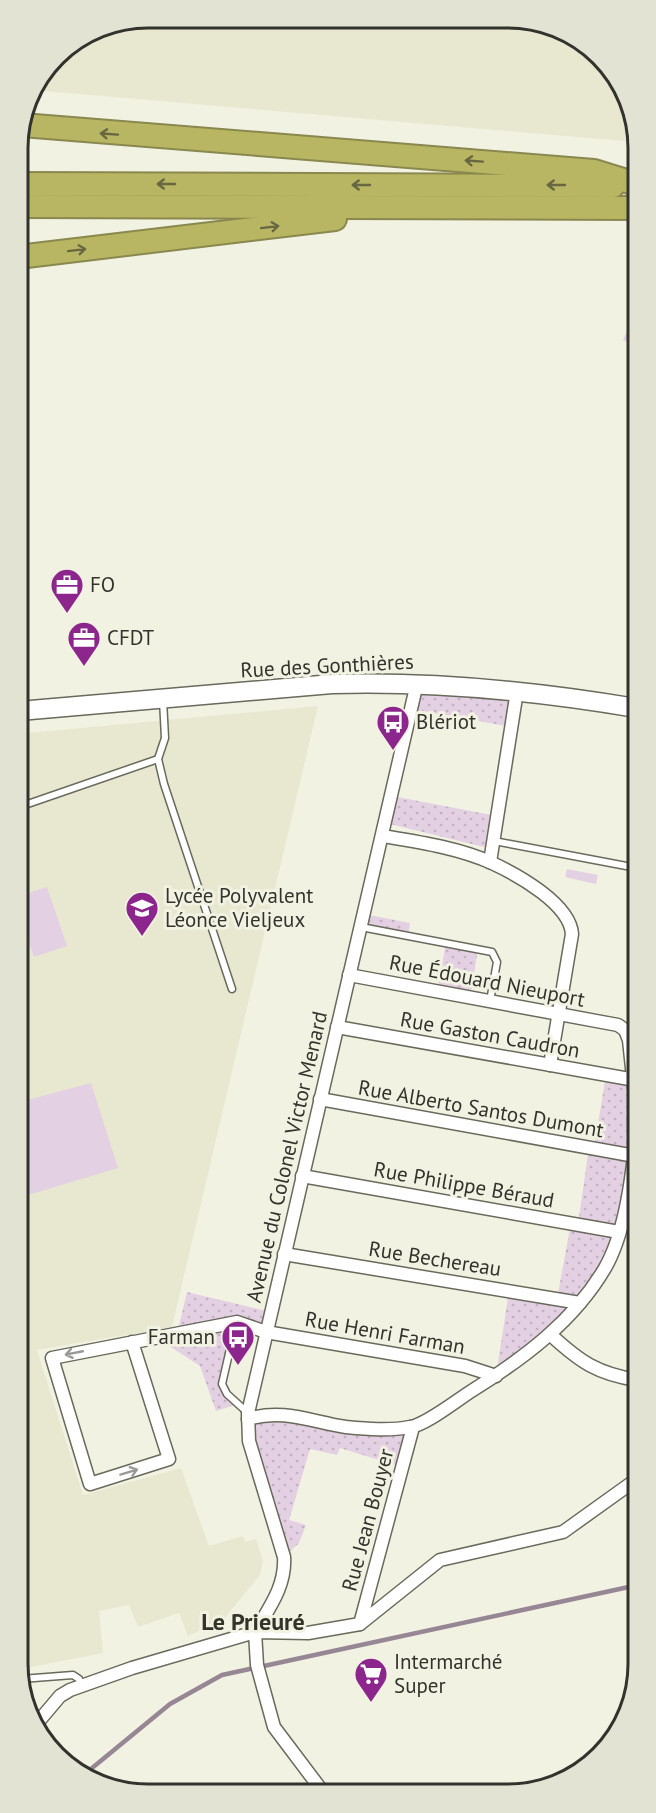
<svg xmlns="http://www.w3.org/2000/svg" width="656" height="1813" font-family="'PT Sans',sans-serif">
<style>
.built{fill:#e8e8d1}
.grass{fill:url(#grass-dots)}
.pitch{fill:#e3d0e2}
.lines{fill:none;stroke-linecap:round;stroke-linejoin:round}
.stream{stroke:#978694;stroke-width:4.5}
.lane-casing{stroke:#69695c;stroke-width:9}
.street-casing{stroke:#69695c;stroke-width:15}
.secondary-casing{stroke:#69695c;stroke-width:21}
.highway-casing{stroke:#89884f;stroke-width:26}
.lane{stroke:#fff;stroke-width:6}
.street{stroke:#fff;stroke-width:12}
.secondary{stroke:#fff;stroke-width:18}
.highway{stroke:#b8b662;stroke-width:22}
.oneway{stroke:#686742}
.oneway2{stroke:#999996}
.labels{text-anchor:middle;stroke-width:6;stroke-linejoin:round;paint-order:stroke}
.poi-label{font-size:21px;fill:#33332d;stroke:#f2f2e3;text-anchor:start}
.street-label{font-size:21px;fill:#33332d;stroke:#f2f2e3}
.quarter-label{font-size:24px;font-weight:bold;fill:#333327;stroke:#f2f2e3}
.rim{fill:none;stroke:#33332d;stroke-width:3}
</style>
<defs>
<pattern id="grass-dots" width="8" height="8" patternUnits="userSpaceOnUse" patternTransform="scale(1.5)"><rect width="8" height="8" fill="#e3d0e2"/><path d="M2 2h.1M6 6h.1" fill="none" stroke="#c3b3c2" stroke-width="1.8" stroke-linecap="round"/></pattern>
</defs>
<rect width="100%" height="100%" fill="#f2f2e3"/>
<!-- built -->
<g class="built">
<path d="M148,18L533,21L600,56L635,123V142L32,90L62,51L99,28Z"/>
<path d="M318,706L172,1327L37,1350L83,1495L181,1468L209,1546L243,1536L245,1542L256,1539L263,1561L260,1575L224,1619L188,1636L179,1613L138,1627L129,1605L99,1611L103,1653L21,1669L19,747L28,745L27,733Z"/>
</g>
<!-- grass -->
<g class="grass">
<path d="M417,683L517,691L512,727L411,709Z"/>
<path d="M392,796L497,816L492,849L386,823Z"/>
<path d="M364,914L410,923L408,936L361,927Z"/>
<path d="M446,943L478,949L470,998L437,991Z"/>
<path d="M606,1075L635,1080L637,1121L619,1232L580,1303L496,1376L509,1291L557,1299L571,1223L578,1224L589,1148H594Z"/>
<path d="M187,1292L271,1312L266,1332L237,1322L223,1384L238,1404L216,1411L200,1366L168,1345L166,1336L177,1334Z"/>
<path d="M267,1412L346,1427H413L402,1467L340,1448L337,1455L310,1449L289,1520L306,1525L299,1543L284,1557L248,1419Z"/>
</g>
<!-- pitch -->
<g class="pitch">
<path d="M636,311V346L623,340Z"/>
<path d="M567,869L598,875L596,884L565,877Z"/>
<path d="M47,887L67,946L34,957L19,914V896Z"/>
<path d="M91,1083L118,1168L25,1196L20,1178V1102Z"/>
</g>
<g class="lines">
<!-- stream -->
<path class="stream" d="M86,1773L170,1704L222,1675L638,1585"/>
<defs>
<g id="lane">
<path d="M163,700L165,738L158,759L164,784L232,989"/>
<path d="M19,807L158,759"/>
<path d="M494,841L637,868"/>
<path d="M361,927L492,952L497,962L490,1001"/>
<path d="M236,1323L222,1384L227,1394L248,1413"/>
<path d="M21,1679L73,1675L79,1679L82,1686"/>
</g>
<g id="street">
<path d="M383,836C419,842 459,848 492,863C518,875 570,904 572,934L550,1065"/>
<path d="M490,862L517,691"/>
<path d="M349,975L618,1025L625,1030L629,1040L637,1115"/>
<path d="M337,1027L635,1080"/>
<path d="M320,1099L635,1156"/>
<path d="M302,1176L619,1232"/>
<path d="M284,1254L580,1303"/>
<path d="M551,1335C580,1362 598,1374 637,1380"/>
<path d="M132,1342L169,1459L90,1484L52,1358L237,1322L266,1332L465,1366L496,1376"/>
<path d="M248,1419C283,1408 312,1422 346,1427C367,1429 389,1431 410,1427C426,1425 457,1400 473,1390C524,1358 574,1321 605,1268C627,1230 634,1165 637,1121"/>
<path d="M360,1624L413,1427"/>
<path d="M255,1632C269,1608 286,1586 284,1557L249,1441L248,1413L417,683"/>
<path d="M255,1632L257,1665L274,1727L323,1792"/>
<path d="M38,1722L60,1696L70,1690L132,1668L255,1632L308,1633L360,1624L440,1560L563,1532L637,1479"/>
</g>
<path id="secondary" d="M19,711L332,684C434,681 535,691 636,708"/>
<g id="highway">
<path d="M22,125L594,171L636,184"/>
<path d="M18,184L613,186"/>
<path d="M18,206L636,208"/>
<path d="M18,257L335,219"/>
</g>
</defs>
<!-- lane casing -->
<use href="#lane" class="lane-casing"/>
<!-- street casing -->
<use href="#street" class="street-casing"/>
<!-- secondary casing -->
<use href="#secondary" class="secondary-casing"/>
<!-- highway casing -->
<use href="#highway" class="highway-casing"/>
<!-- lane -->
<use href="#lane" class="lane"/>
<!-- street -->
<use href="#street" class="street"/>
<!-- secondary -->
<use href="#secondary" class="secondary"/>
<!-- highway -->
<use href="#highway" class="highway"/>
</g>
<!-- one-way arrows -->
<defs><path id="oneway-shaft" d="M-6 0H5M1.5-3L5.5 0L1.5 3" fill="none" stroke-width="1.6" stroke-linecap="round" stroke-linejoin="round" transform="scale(1.5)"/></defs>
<g class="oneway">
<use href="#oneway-shaft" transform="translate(109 134) rotate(-176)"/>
<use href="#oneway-shaft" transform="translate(474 161) rotate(-176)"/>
<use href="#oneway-shaft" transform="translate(166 184) rotate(-180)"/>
<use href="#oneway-shaft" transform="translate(361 185) rotate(-180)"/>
<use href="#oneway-shaft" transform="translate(556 185) rotate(-180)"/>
<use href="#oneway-shaft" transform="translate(270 227) rotate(-7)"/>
<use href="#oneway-shaft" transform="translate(77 250) rotate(-7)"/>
</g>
<g class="oneway2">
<use href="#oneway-shaft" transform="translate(74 1353) rotate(169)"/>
<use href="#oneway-shaft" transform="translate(129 1472) rotate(-17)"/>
</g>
<!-- icons -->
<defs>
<symbol id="office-pin" viewBox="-11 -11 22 30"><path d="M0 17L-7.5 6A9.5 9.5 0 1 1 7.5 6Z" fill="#8c268c" stroke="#f2f2e3"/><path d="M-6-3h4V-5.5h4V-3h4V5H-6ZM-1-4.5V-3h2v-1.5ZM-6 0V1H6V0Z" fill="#fff"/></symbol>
<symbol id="bus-pin" viewBox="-11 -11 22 30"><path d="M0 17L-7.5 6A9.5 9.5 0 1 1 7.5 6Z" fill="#8c268c" stroke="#f2f2e3"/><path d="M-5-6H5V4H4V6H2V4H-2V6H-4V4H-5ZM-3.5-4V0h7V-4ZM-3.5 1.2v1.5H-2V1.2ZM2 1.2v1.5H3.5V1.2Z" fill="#fff"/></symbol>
<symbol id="school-pin" viewBox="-11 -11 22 30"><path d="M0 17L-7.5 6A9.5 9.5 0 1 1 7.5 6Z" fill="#8c268c" stroke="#f2f2e3"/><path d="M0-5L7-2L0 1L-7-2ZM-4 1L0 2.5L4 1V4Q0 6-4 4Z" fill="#fff"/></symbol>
<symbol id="supermarket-pin" viewBox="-11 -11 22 30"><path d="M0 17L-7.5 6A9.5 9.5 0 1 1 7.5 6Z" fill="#8c268c" stroke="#f2f2e3"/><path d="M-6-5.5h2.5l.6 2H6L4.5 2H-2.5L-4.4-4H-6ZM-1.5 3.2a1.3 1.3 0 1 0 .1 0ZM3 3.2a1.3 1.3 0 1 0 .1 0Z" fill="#fff"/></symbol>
</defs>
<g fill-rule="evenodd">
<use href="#office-pin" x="48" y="566" width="38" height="52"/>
<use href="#office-pin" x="65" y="619" width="38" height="52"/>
<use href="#bus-pin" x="374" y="703" width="38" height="52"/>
<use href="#school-pin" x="123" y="889" width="38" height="52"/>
<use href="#bus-pin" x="219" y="1318" width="38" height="52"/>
<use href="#supermarket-pin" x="352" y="1655" width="38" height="52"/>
</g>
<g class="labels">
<!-- poi labels -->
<g class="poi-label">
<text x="90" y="592">FO</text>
<text x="107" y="645">CFDT</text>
<text x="416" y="729">Blériot</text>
<text x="165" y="903">Lycée Polyvalent<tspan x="165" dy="24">Léonce Vieljeux</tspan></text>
<text x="215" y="1344" text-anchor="end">Farman</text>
<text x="394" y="1669">Intermarché<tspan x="394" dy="24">Super</tspan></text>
</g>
<!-- street labels -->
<g class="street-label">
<text transform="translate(327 666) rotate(-3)" y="7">Rue des Gonthières</text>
<text transform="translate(487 981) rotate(11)" y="7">Rue Édouard Nieuport</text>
<text transform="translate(490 1035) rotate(10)" y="7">Rue Gaston Caudron</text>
<text transform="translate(481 1109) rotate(10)" y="7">Rue Alberto Santos Dumont</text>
<text transform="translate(287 1157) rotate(-77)" y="7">Avenue du Colonel Victor Menard</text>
<text transform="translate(464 1185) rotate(10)" y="7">Rue Philippe Béraud</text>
<text transform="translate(435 1259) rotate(9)" y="7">Rue Bechereau</text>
<text transform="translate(385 1333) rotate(10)" y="7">Rue Henri Farman</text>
<text transform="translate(368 1520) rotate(-75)" y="7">Rue Jean Bouyer</text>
</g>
<!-- quarter labels -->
<g class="quarter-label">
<text x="253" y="1630">Le Prieuré</text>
</g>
</g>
<!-- crop -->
<path d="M0 0H656V1813H0ZM148 28H508A120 120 0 0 1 628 148V1664A120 120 0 0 1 508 1784H148A120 120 0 0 1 28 1664V148A120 120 0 0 1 148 28Z" fill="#e3e3d4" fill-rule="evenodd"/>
<path class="rim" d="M148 28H508A120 120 0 0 1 628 148V1664A120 120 0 0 1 508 1784H148A120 120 0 0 1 28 1664V148A120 120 0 0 1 148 28Z"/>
</svg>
